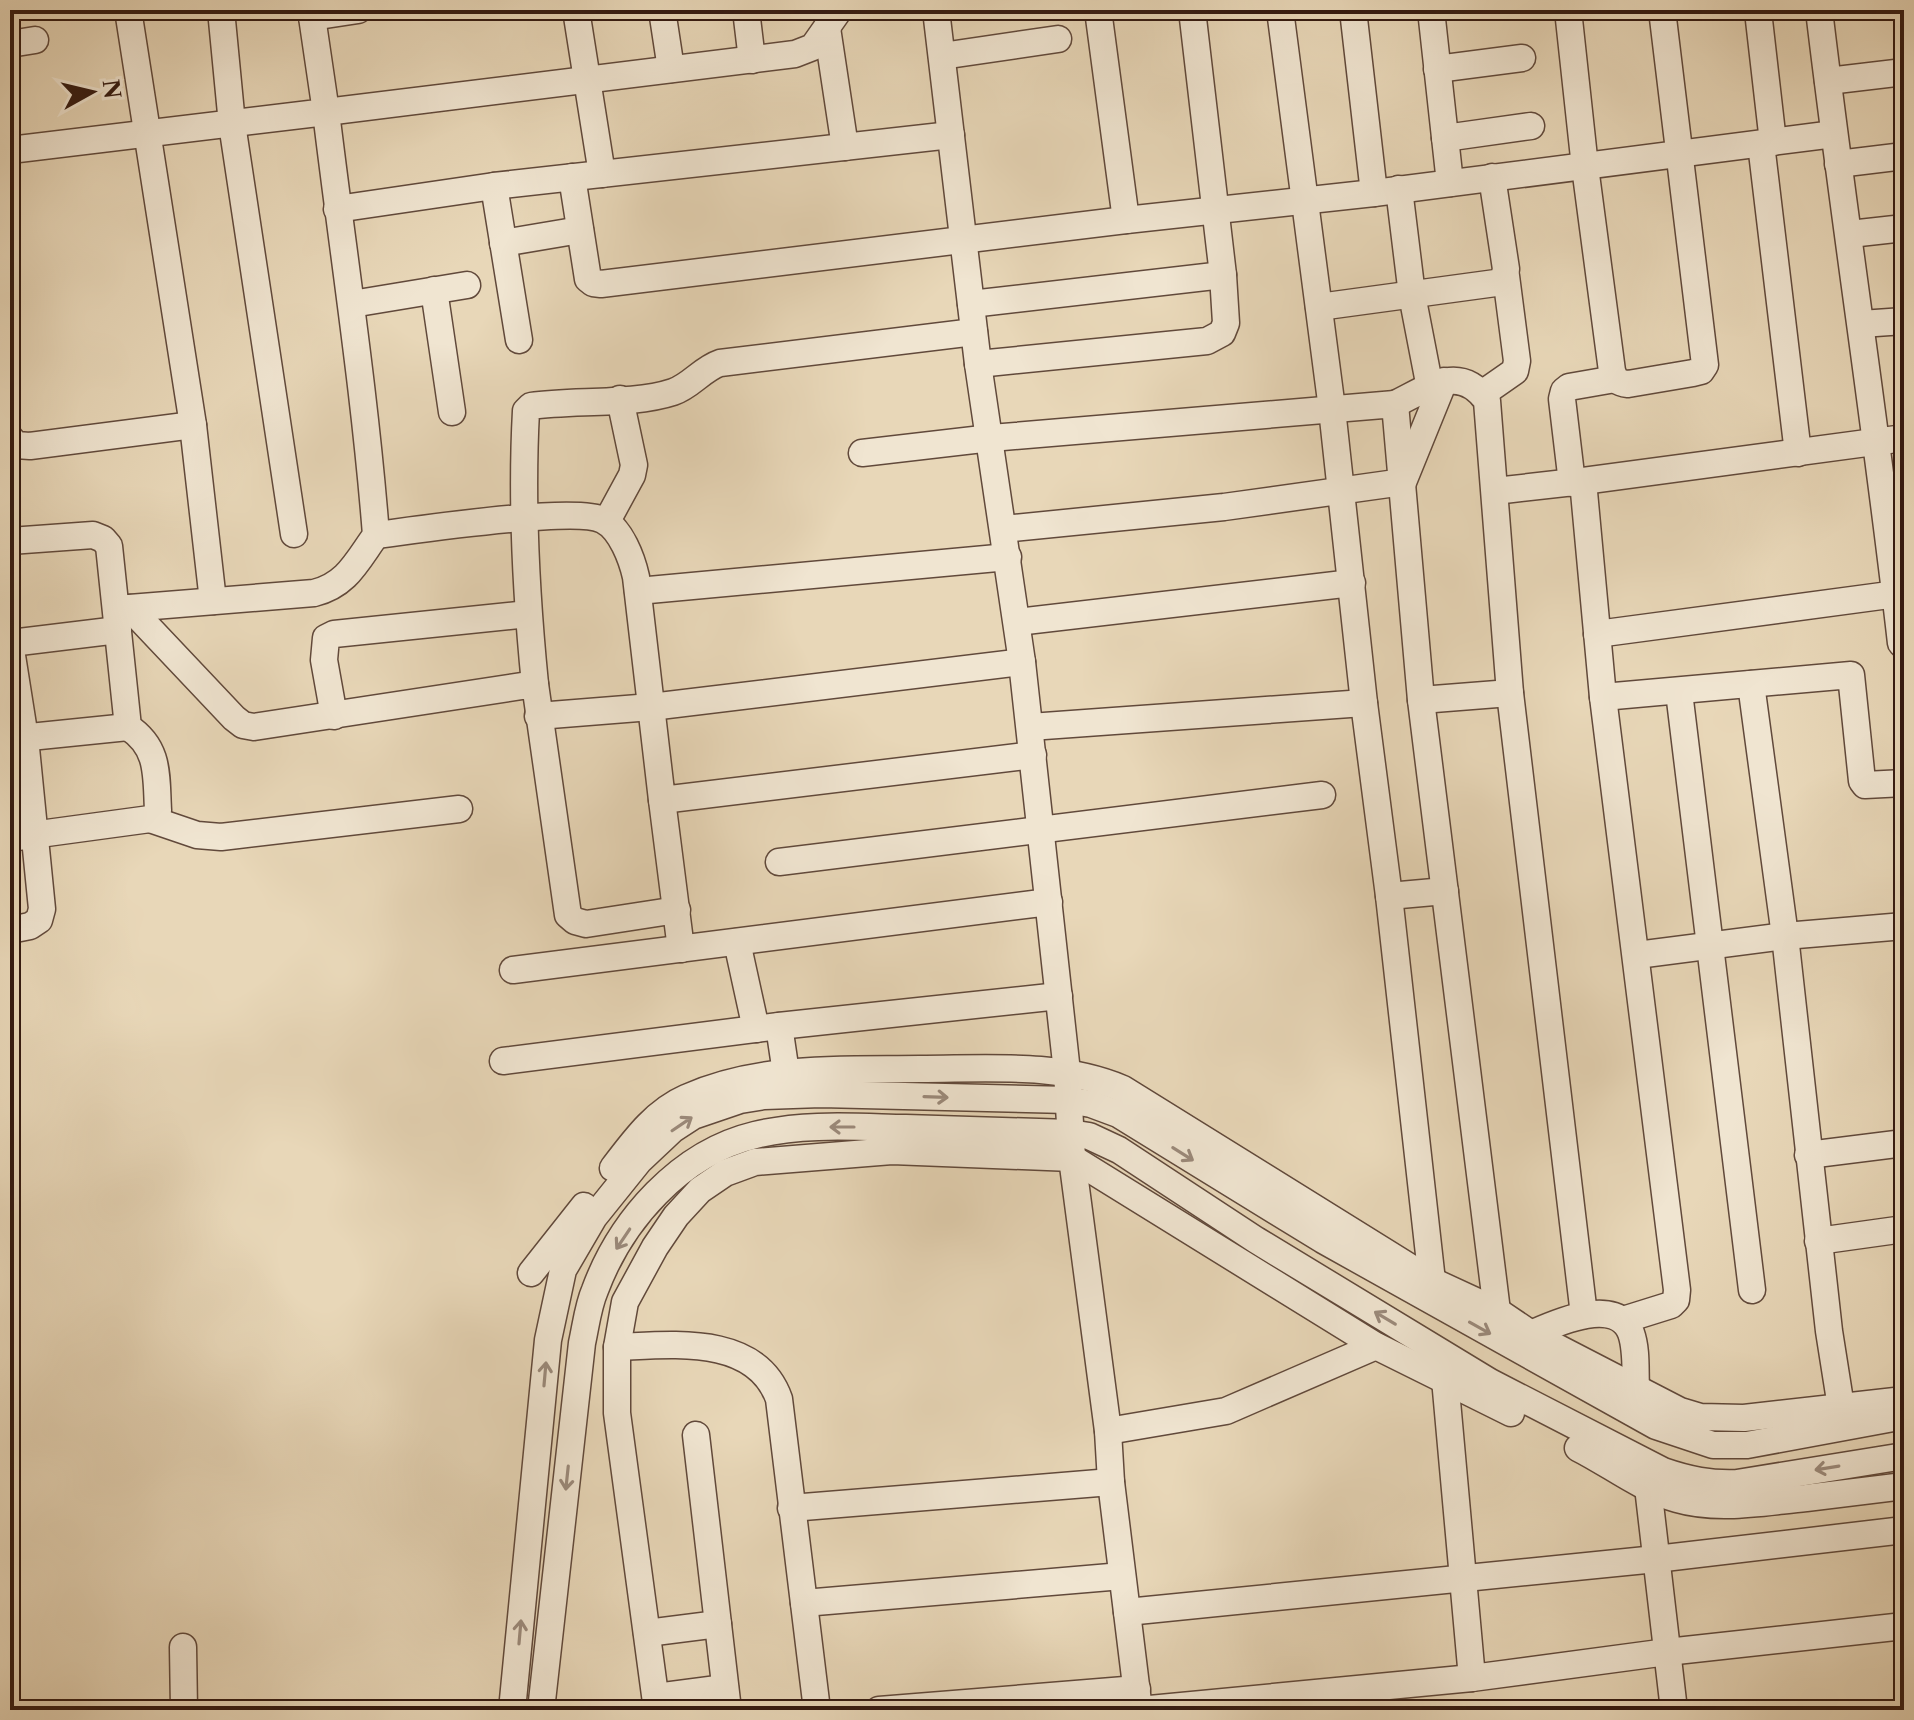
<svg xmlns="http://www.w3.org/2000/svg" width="1914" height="1720" font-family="'Libre Caslon Text',serif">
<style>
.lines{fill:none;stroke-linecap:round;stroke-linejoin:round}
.minor-casing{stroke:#61493b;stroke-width:29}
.minor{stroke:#f0e5d1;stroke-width:26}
.oneway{stroke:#9b8a7b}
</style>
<rect width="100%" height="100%" fill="#e8d7b8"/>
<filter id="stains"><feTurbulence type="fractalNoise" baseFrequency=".0025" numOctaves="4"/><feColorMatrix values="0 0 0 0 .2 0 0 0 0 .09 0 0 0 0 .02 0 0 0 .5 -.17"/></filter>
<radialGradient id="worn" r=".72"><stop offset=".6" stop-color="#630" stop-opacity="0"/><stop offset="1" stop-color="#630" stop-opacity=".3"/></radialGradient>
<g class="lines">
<defs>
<g id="minor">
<path d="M128,10L193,425L213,601"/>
<path d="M221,10L232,124L294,534"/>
<path d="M576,10L602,174"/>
<path d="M662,10L671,69"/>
<path d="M746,10L752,60"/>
<path d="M936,10L978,364L1022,662L1067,1072L1072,1158L1108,1431L1111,1482L1139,1710"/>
<path d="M1098,10L1126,220"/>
<path d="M1280,10L1332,409L1364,703L1389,896L1432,1281"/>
<path d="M1353,10L1374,193"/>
<path d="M1431,10L1450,183"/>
<path d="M1568,10L1585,167L1612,371C1615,380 1618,383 1628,384L1693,373L1701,371L1705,365L1662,10"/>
<path d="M1819,10C1844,221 1877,431 1901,643L1904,646"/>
<path d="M312,17L358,10"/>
<path d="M1759,20L1773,142"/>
<path d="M827,28L845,147"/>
<path d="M10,44L35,40"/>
<path d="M942,56L1058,39"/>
<path d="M1437,69L1522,58"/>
<path d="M1828,81L1904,72"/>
<path d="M1445,138L1531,126"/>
<path d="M1761,144L1798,453"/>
<path d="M10,150L326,112L311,10"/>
<path d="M1838,164L1904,156"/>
<path d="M572,177L588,279L593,283L601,284L1126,220L1374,193L1834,134"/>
<path d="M494,186L519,340"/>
<path d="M1399,189L1412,295L1430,388"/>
<path d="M337,209L494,186L951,135"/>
<path d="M1850,234L1904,228"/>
<path d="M503,243L580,230"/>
<path d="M434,290L452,412"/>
<path d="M352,304L467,285"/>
<path d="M971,304L1223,275"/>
<path d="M1319,307L1503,282L1506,269L1492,177"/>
<path d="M1861,324L1904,321"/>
<path d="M978,364L1207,341L1222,333L1226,323L1223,275L1192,10"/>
<path d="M1482,394L1515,371L1517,361L1506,276"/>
<path d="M1395,404C1427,389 1459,362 1487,401L1510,693L1584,1315"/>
<path d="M10,438L16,445L30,446L193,425"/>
<path d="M862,453L991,438L1395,404L1421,700L1497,1311"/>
<path d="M1583,481L1603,697L1677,1290L1676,1300L1671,1305L1623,1320"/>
<path d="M1572,483L1562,399L1564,391L1569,387L1615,379"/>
<path d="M1495,491L1583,481L1904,438"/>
<path d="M607,521L632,475L634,465L620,399"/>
<path d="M1004,529L1224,507L1403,482L1444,381"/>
<path d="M376,535C416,530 575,506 603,520C621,529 632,559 636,577L662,800L1033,755"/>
<path d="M10,541L93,535L103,539L109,546L128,727C160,748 156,776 158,810L157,816L150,819L10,838"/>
<path d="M638,591L1008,557"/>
<path d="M130,608L234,718L243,725L254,727L535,684L568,915L575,921L586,924L677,910"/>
<path d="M117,609L314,593C347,585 357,561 376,535C365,393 343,253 326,112L795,54L813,47L839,10"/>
<path d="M1017,622L1352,583"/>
<path d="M1597,634L1904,593"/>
<path d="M10,643L25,738L42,909L39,920L30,926L10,930"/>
<path d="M11,643L118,630"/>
<path d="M535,684C526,594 521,502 526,411L531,406C574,400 634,405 673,392C691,386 702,369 720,363L974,332"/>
<path d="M1751,684L1785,936L1829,1331L1841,1407"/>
<path d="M1679,692L1752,1290"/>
<path d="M1603,697L1851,675L1862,781L1865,785L1904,783"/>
<path d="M1421,700L1510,693"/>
<path d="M334,716L324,660L326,638L334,634L528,614"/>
<path d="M538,716L651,707L1022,662"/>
<path d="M1030,727L1364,703"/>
<path d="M10,739L128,727"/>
<path d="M662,800L681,949"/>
<path d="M150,819L197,835L221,837L459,809"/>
<path d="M779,862L1322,795"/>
<path d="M1389,896L1445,891"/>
<path d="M737,942L756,1029"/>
<path d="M1637,955L1785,936L1904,926"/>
<path d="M513,970L1049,902"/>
<path d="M779,1026L786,1073"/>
<path d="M503,1061L779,1026L1059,996"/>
<path d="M1808,1155L1904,1143"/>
<path d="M613,1168C633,1142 654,1112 686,1098C759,1065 842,1070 920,1069C987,1069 1060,1062 1123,1089L1432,1281L1497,1311L1531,1334L1680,1411L1700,1417L1744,1418L1904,1400"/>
<path d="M1818,1241L1904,1229"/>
<path d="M531,1273L584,1206"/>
<path d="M1531,1334C1556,1323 1617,1295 1631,1333C1637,1350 1635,1370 1636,1388"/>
<path d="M617,1347C672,1345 756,1334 779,1399L817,1710"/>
<path d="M1445,1379L1472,1678"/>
<path d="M1108,1431L1226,1411L1376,1346"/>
<path d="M696,1435L728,1710"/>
<path d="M1578,1448C1610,1464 1641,1489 1677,1499C1718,1511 1764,1502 1806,1498C1838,1494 1871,1490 1904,1486"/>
<path d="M1648,1487L1674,1710"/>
<path d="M791,1508L1111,1482"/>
<path d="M804,1603L1122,1576"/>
<path d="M1127,1612L1656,1559L1904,1530"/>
<path d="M647,1633L718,1624"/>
<path d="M183,1647L184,1710"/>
<path d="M656,1697L725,1688"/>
<path d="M512,1710L548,1340L563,1270L594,1217L639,1161L673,1129L693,1116L740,1100L764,1096L821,1094L1068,1100L1091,1104L1118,1114L1323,1240L1656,1426L1713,1445H1747L1904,1416"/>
<path d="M541,1710L582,1343C586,1325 588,1306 595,1290C621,1220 680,1153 755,1135C804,1123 855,1127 906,1128C960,1130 1015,1131 1070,1133L1089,1136L1119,1150L1256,1240L1490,1382L1663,1471C1689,1480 1710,1484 1737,1483L1904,1456"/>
<path d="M657,1710L617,1413V1347L625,1302L655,1247L676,1216L700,1190L725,1173L755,1162L892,1151L1072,1158L1376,1346L1511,1413"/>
<path d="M879,1710L1137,1689"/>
<path d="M1139,1710L1472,1678L1667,1652L1904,1626"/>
</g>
</defs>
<!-- minor casing -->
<use href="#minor" class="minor-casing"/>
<!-- minor -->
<use href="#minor" class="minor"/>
</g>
<!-- one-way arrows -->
<defs><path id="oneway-shaft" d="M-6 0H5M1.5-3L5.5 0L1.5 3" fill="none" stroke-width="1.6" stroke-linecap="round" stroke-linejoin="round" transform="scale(2)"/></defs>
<g class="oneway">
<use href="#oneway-shaft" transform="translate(936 1097) rotate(2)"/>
<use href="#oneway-shaft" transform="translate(682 1124) rotate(-34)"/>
<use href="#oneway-shaft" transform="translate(842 1127) rotate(180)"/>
<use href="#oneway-shaft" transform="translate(1183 1154) rotate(32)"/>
<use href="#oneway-shaft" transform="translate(623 1239) rotate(124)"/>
<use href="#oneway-shaft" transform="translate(1385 1318) rotate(-149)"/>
<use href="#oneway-shaft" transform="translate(1480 1328) rotate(29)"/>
<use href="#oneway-shaft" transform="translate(545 1374) rotate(-85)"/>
<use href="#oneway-shaft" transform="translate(1827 1468) rotate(171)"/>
<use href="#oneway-shaft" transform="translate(567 1478) rotate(96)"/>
<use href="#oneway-shaft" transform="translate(520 1632) rotate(-85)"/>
</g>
<!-- margin -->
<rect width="1914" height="1720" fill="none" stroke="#e8d7b8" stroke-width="40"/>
<rect x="12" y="12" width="1890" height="1696" fill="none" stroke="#341a11" stroke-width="4"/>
<rect x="20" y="20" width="1874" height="1680" fill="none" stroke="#341a11" stroke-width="2"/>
<!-- north arrow -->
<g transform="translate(92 92) rotate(82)" stroke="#f0e5d1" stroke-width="6" paint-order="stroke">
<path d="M0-6L14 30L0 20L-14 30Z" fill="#341a11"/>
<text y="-12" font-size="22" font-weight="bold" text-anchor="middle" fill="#341a11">N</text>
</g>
<rect width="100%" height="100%" filter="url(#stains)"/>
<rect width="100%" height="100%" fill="url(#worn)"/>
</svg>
